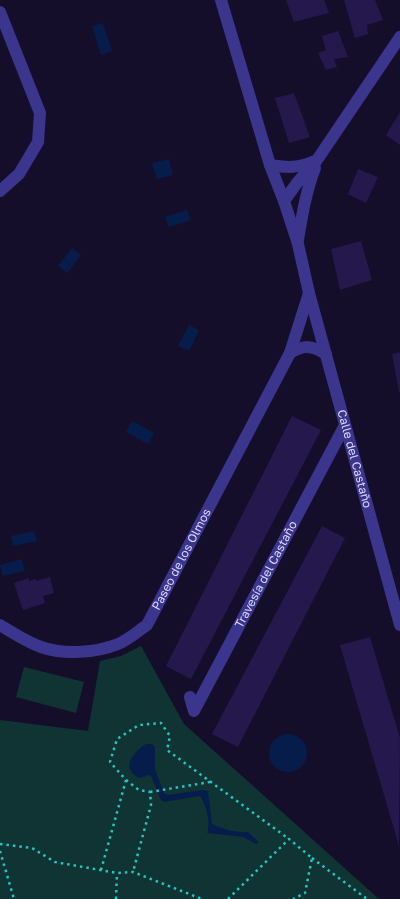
<svg xmlns="http://www.w3.org/2000/svg" width="400" height="899" font-family="'Golos Text',sans-serif">
<style>
.green{fill:#103434}
.water{fill:#061d4b}
.building{fill:#25184c}
.lines{fill:none;stroke-linecap:round;stroke-linejoin:round}
.path{stroke:#25c5c0;stroke-width:2.5;stroke-dasharray:2.5 4;stroke-linecap:butt}
.minor{stroke:#3b358d;stroke-width:12}
.labels{text-anchor:middle;stroke-width:4;stroke-linejoin:round;paint-order:stroke}
.street-label{font-size:12px;fill:#ddd7ff;stroke:#140e2a}
</style>
<rect width="100%" height="100%" fill="#140e2a"/>
<!-- green -->
<g class="green">
<path d="M141,646L184,724L379,899H0V720L88,731L100,661L121,656Z"/>
<path d="M24,667L84,682L76,713L16,697Z"/>
</g>
<!-- water -->
<g class="water">
<path d="M103,23L112,51L101,55L92,26Z"/>
<path d="M169,159L173,175L157,179L152,163Z"/>
<path d="M187,210L191,220L169,227L165,217Z"/>
<path d="M72,248L81,255L67,273L58,266Z"/>
<path d="M189,325L199,330L189,351L178,346Z"/>
<path d="M132,421L154,433L148,444L126,432Z"/>
<path d="M34,531L37,541L13,546L11,536Z"/>
<path d="M22,559L25,571L3,576L0,565Z"/>
<circle cx="288" cy="753" r="19"/>
<path d="M146,744H152L155,747V769L164,793L168,795L202,790L208,791L212,824C222,829 236,833 248,832L259,842L256,844L243,837L207,833C211,823 206,804 200,796L164,802L161,800L151,776L149,775L140,778C119,769 133,752 146,744Z"/>
</g>
<!-- building -->
<g class="building">
<path d="M286,0H324L329,13L294,22Z"/>
<path d="M344,0H375L383,20L367,25L368,34L355,38Z"/>
<path d="M338,31L348,57L334,59L337,67L326,70L318,53L326,50L322,36Z"/>
<path d="M294,93L310,137L289,143L275,98Z"/>
<path d="M400,112V145L386,135Z"/>
<path d="M358,169L378,177L366,203L348,194Z"/>
<path d="M361,241L372,280L340,290L331,249Z"/>
<path d="M400,352V392H399L392,354Z"/>
<path d="M292,416L321,430L191,679L166,666Z"/>
<path d="M322,526L345,538L238,747L212,734Z"/>
<path d="M50,577L54,593L43,596L45,603L23,610L14,583L29,578V581L35,579L36,581Z"/>
<path d="M370,637L400,738L399,846L340,645Z"/>
</g>
<g class="lines">
<!-- path -->
<g class="path">
<path d="M126,780L139,790L150,792L151,805L133,872"/>
<path d="M150,792L210,782"/>
<path d="M0,844L32,848L55,862L117,873L133,872L202,899"/>
<path d="M0,851L14,899"/>
<path d="M312,858L367,899"/>
<path d="M101,870L126,780L110,762L117,739L139,725L161,723L170,736L167,750L289,839"/>
<path d="M116,899L117,873"/>
<path d="M228,899L289,839L312,858L305,893L293,899"/>
</g>
<!-- minor -->
<g class="minor">
<path d="M0,12L40,113L38,142L19,174L0,191"/>
<path d="M270,165C288,168 298,168 315,161"/>
<path d="M284,201L297,183L317,160L400,37"/>
<path d="M298,240C302,216 306,191 315,168"/>
<path id="s1" d="M309,293L400,625"/>
<path d="M290,353C304,345 311,345 326,354"/>
<path id="s2" d="M0,625C13,633 27,642 41,647C63,655 96,653 118,644C128,640 138,631 147,625L290,353L309,293L298,244L284,201L270,165L221,0"/>
<path id="s3" d="M190,697L194,711L345,425"/>
</g>
</g>
<g class="labels">
<!-- street labels -->
<g class="street-label">
<text dy="4" stroke="none"><textPath href="#s1" startOffset="172">Calle del Castaño</textPath></text>
<text dy="4" stroke="none"><textPath href="#s2" startOffset="234">Paseo de los Olmos</textPath></text>
<text dy="4" stroke="none"><textPath href="#s3" startOffset="169">Travesía del Castaño</textPath></text>
</g>
</g>
</svg>
